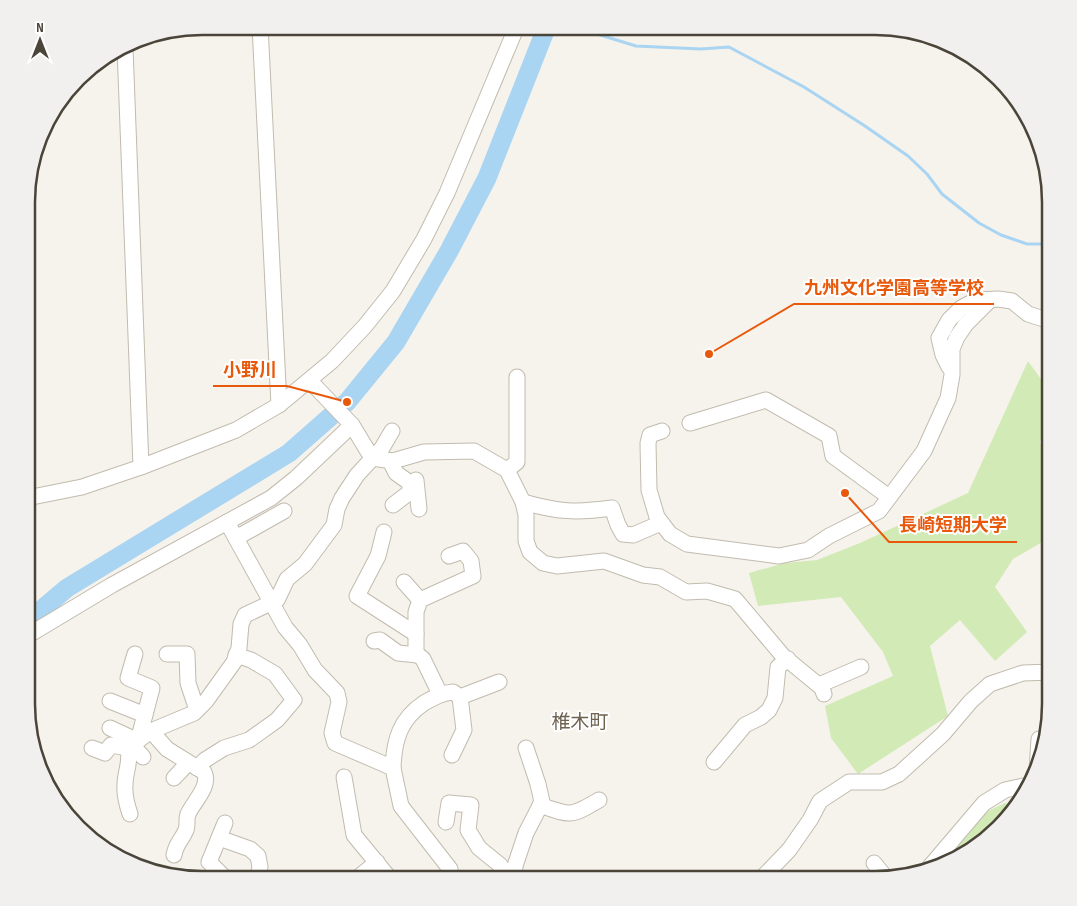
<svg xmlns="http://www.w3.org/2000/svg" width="1077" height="906" font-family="'Sofia Sans Condensed','Noto Sans JP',sans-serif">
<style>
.green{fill:#d2eab5}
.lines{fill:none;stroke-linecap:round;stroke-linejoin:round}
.stream{stroke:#a9d4f2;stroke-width:3}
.river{stroke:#a9d4f2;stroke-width:19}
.minor-casing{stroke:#c2bbae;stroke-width:17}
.minor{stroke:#fff;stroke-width:15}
.labels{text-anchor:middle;stroke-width:4;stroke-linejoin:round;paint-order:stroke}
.quarter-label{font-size:19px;fill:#6e6250;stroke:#fff}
.rim{fill:none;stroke:#4b4439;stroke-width:2.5}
.leader{fill:none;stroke:#e8590c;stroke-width:2}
.callout-dot{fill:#e8590c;stroke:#fff;stroke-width:2}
.callout-label{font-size:18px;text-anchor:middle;font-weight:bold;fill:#e8590c;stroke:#fff;stroke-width:4;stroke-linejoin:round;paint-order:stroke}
</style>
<rect width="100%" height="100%" fill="#f6f3ec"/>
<!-- green -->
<g class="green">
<path d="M1028,361L1043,382L1048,411L1040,443L1051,461V537L1013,559L995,587L1027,632L995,661L960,620L930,646L948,716L858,774L831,738L825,706L893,676L883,652L841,597L758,606L749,573L785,563L817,560L860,543L968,493Z"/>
<path d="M1005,803L1014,806L999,828L943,866L949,845L990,810Z"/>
</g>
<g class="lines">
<!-- stream -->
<path class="stream" d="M571,26L636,46L701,49L729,47L804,87L865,126L908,156L927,174L942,194L979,223L1001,235L1027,244H1050"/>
<!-- river -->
<path class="river" d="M27,622L67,588L289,453L347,402L396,342L449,251L487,178L547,26"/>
<defs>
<g id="minor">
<path d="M260,26L279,405"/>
<path d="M125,48L141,467"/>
<path d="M949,367L943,355L939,338L949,320L961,308L976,300L998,299L1012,301L1028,314L1050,321"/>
<path d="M310,381L352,425L372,458L393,461L424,452L474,451L507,470L517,462V377"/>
<path d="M690,423L766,400L829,436L833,456L889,497"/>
<path d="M662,431L650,435L648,443L649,490L657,517L670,534L687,544L779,556L808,550L829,536L879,511L924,451L948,398L952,375V349L957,337L966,324L990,300"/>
<path d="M390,461L396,473L410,483V492L393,505"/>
<path d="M507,470L523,502L526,515V541L530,552L543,563L557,566L604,561L643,575L660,577L686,592L707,591L735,599L783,656L822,688L824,694"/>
<path d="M416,480L419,509"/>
<path d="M27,498L82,487L141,467L236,430L279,405L332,361L365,326L393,291L424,239L447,193L517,26"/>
<path d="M523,502C558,512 576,513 612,508L618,525L623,534L633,535L661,523"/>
<path d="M227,522L285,627L300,645L315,670L337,693L339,702L332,733L335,743L393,768L401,806L450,869L448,880"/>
<path d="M384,532L378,556L357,596L416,634"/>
<path d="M236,538L284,511"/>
<path d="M404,582L420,600"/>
<path d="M27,636L112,585L271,498L296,478L352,425"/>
<path d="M374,641L380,640L398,653L418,655L423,659L440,694"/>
<path d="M167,654H187L188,683L197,710"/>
<path d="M416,655V612L420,600L473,576L471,561L463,551L449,556"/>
<path d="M819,685L861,667"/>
<path d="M110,701L145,715"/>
<path d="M110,728L138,741L152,688L128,678L135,654"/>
<path d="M151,731L167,749L204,772C211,786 194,801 188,814C186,819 188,825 186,830C182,840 176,843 174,855"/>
<path d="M132,745L143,757"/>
<path d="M92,748L105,753L111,745L128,748"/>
<path d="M452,755L464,730L460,697"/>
<path d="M714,762L745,725L761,717L769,710L775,698L778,667L788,659"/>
<path d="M197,768L205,760L224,748L249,740L277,720L294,700L275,674L251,660L236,655"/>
<path d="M393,768C394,740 400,719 424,703C435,697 442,693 453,692L460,697L499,682"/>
<path d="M1037,771L1039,739"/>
<path d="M344,777L354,835L391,880"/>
<path d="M174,778L188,763"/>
<path d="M540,805C571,816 570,817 599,800"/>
<path d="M130,814C127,805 124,795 125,785C125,771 131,764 128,748L151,731L194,713L206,701L234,662L239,648L241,624L245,615L277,600L287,579L305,564L334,525L337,509L342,498L357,475L382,448L392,431"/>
<path d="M446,822L449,803L471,805L468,830L479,848L500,865L510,880"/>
<path d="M219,838L250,849L258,856L260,867L257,880"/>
<path d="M874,863L887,879"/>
<path d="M927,870L984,803L1005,790L1028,785"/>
<path d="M360,876L377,862"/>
<path d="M761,879L789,850L810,820L820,801L849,782H882L899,774L943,734L971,701L990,684L1023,673L1051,672"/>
<path d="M225,880L224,877L209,862L225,823"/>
<path d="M514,880L515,866L526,833L542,802L538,784L526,748"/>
</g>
</defs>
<!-- minor casing -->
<use href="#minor" class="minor-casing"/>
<!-- minor -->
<use href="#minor" class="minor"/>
</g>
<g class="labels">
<!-- quarter labels -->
<g class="quarter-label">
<text x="580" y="728">椎木町</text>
</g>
</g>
<!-- crop -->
<path d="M0 0H1077V906H0ZM202 35H875A167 167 0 0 1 1042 202V704A167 167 0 0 1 875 871H202A167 167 0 0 1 35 704V202A167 167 0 0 1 202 35Z" fill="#f1f0ef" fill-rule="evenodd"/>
<path class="rim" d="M202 35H875A167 167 0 0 1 1042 202V704A167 167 0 0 1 875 871H202A167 167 0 0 1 35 704V202A167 167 0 0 1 202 35Z"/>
<!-- callouts -->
<path class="leader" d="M709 354L794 304H994M347 402L287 386H213M845 493L889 542H1017"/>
<g class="callout-dot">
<circle cx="709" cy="354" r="5"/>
<circle cx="347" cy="402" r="5"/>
<circle cx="845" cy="493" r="5"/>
</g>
<g class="callout-label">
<text x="894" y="294">九州文化学園高等学校</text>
<text x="250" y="376">小野川</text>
<text x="953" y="531">長崎短期大学</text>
</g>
<!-- north arrow -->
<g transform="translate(40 40)" stroke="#ffffff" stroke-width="4" paint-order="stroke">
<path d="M0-4L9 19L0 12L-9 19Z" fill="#4b4439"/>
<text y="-8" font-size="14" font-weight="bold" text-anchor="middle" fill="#4b4439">N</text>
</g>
</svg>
